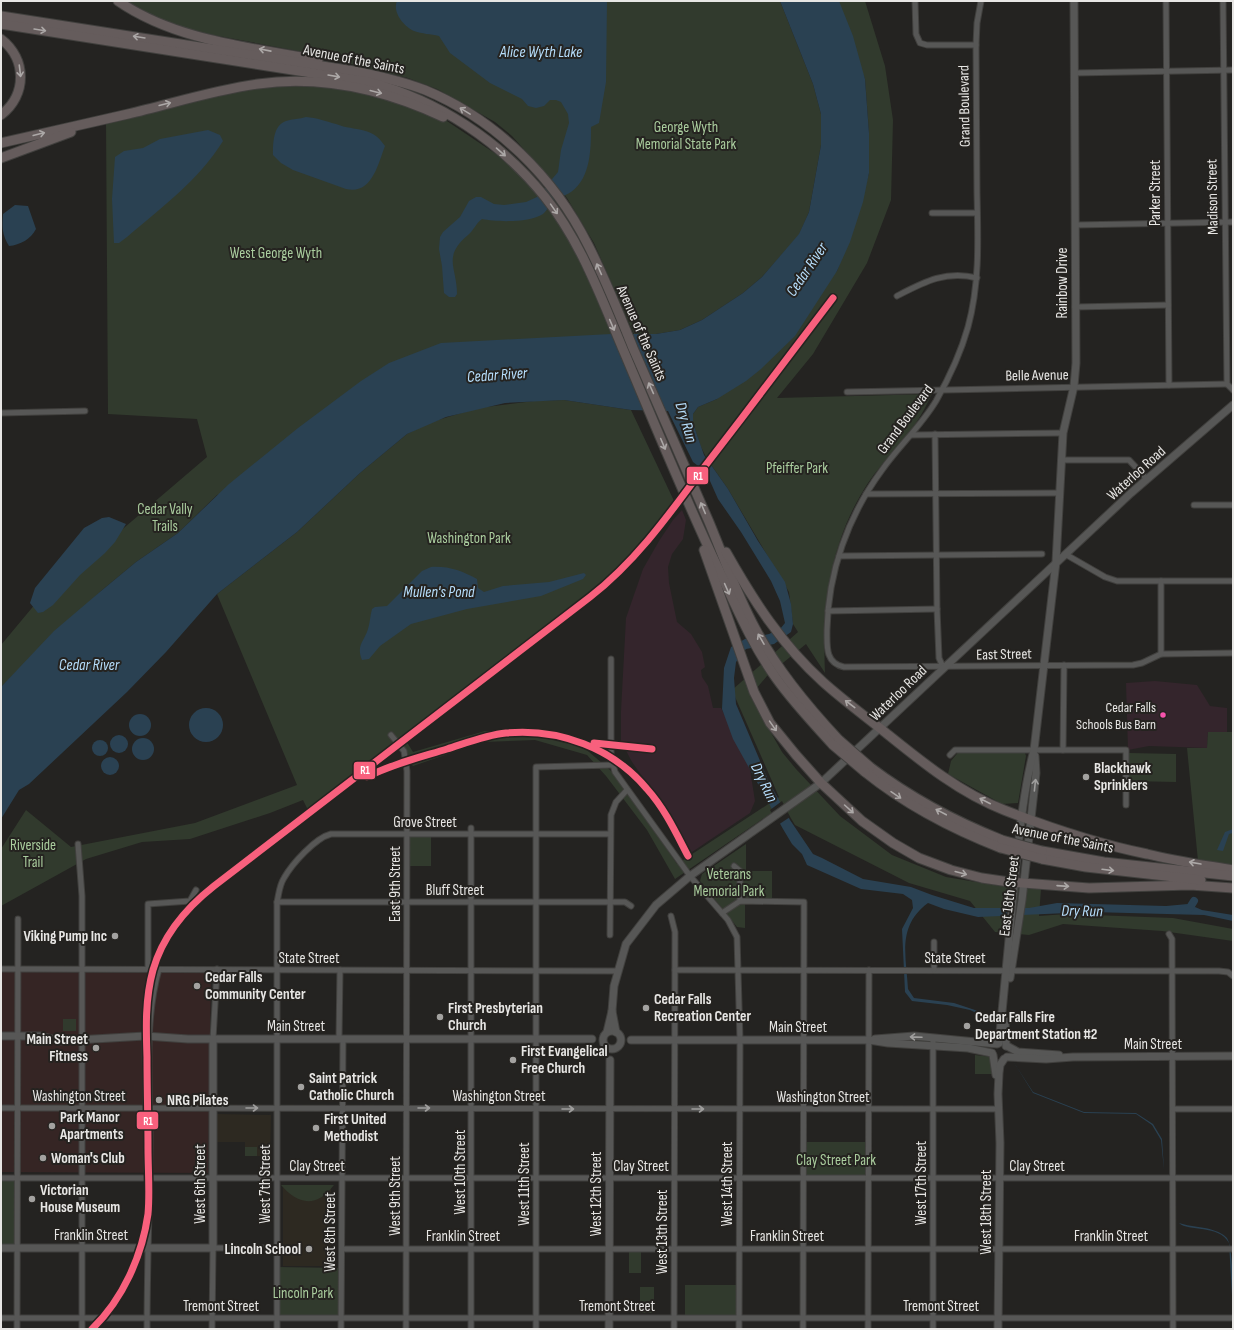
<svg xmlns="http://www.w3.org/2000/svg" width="1234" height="1330" font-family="'Sofia Sans Condensed',sans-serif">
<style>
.commercial{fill:#352524}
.industrial{fill:#34252c}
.built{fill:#2d2921}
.green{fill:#313a2d}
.water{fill:#2a4152}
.pier{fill:#242321}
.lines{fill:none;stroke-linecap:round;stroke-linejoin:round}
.river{stroke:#2a4152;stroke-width:8}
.street-casing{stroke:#41403e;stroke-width:7}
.secondary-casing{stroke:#41403e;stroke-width:9}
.highway-casing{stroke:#41403e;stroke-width:11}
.street{stroke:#575756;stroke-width:5}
.secondary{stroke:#575756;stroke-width:7}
.highway{stroke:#655c5c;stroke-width:9}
.highway-bridge-casing{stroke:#41403e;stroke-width:11;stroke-linecap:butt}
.highway-bridge{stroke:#655c5c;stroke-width:9}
.rail-1-casing{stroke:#252320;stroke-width:10}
.rail-1{stroke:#f8607d;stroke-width:7}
.oneway{stroke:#aca8a7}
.oneway2{stroke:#9f9e9d}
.bus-dot{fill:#f653ac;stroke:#252320;stroke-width:1.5}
.poi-dot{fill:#a3a2a0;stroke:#252320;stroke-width:1.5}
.labels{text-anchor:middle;stroke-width:4;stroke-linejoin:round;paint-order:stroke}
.bus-label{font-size:14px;fill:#e7e6e4;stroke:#252320;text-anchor:end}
.street-label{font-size:15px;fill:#e7e6e4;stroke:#252320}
.park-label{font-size:15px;fill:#aacd9e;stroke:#252320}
.poi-label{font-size:15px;font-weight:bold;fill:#e7e6e4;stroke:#252320;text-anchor:start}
.water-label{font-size:16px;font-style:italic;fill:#b6defc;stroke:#252320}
.line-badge{stroke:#252320;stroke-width:1.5}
.badge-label{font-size:11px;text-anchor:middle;font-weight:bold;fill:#fff}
</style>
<rect width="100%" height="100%" fill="#242321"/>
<!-- commercial -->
<path class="commercial" d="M1,972L211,973L208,1173L1,1172Z"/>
<!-- industrial -->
<g class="industrial">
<path d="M682,510L686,520L683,539L672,554L668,567L669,583L677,622L691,634L702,652L705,667L701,670L702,677L708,686L713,708H721L749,763L755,801L750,813L689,854L667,811L632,762L621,741V711L626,618L643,569L659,541L673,520Z"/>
<path d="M1155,681L1197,685L1210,706L1227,708V732H1208L1207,748L1149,746L1128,750L1126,683Z"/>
</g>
<!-- built -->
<g class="built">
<path d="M217,1114L271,1115L270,1156H245V1142H217Z"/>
<rect x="283" y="1188" width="48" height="78"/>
</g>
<!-- green -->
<g class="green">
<path d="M126,1H780L813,84L821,114V145L809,212L799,235L762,277L743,293L702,320L680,330L656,334H634L594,243L567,198L512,136L495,122L437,89L408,78L298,51L208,34L177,26L150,14Z"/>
<path d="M834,1H865L885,66L893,120L891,200L867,263L813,354L777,398L932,394C927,404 922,414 916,423C902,444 882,462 868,483C830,541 822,605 825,673L806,644L767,676L750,696L782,752L796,769L840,816L892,855L946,877L1000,886L1041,889L1039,916L1066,914L1173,918L1233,929V941L1162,931L1063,924L1029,935L995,932L970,901L909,883L795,825L783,805L675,879L647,830L606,776L587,755L535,740L483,742L413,766L396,746L309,812L303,800L270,813L190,839L142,842L86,859L1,906V849L26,810L71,847L195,823L297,785L217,594L297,532L360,473L407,434L428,423L478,408L534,401L564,400L631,410L675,503L657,528L601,588L405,739L413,752L485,731L526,732L574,739L617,776L677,864L779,797L732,690L798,632L793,624L789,592L728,489L707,459L701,447L693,423V414L698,407L717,399L837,271L855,223L869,173V133L865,79Z"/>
<path d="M273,82L374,91L438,115L521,171L568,229L621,346L217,495L178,533L136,562L101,591L1,687V645L36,603L207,457L197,419L108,414L106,121Z"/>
<path d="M1208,732H1233V866L1198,861L1187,748H1207Z"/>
<path d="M960,750H1024L1026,756L1018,803L1002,804L948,774L951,761Z"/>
<path d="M1129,753L1176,754V782L1129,781Z"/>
<rect x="409" y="836" width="22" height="30"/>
<path d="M746,844V871H772V900H745V928L737,927L700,881L702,874Z"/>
<rect x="63" y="1019" width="13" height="12"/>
<path d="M975,1055L992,1057V1074H975Z"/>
<rect x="804" y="1142" width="64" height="36"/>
<rect x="245" y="1147" width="12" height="9"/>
<rect x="1" y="1178" width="16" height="70"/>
<path d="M281,1185H334C317,1207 299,1206 281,1185Z"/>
<rect x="629" y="1249" width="12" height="24"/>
<path d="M277,1267L342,1268L341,1318H277Z"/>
<rect x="685" y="1285" width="54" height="33"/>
<rect x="640" y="1287" width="14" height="26"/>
</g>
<!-- water -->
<g class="water">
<path d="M397,1H607L606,82L599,123L591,127C591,148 591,178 571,192C567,195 560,197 555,200C550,203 548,210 543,214C529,223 497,222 482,219C476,223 474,230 468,235C442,257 457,267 457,294L455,297H449L444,293L442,266L439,249L440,237L443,232L460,217L469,201L476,197H481L494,204L504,205L526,202L537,197L558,172L561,150L569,123L568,114L561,102L556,100H550L544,106L536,108L528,106L522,99L490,83L450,53L439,36C431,34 422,34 414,31C404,27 392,12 397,1Z"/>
<path d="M780,1H839L853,36L865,79L869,133V173L863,202L850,242L837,271L795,336L761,369L746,381L717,399L698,407L693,414V423L704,455L728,489L758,541L785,582L791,604L793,624L791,632L774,644L746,649L736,662L734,678L736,704L769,782L790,820L813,854L822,858L863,879L911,887L932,895L974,908H1029L1057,903L1166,906L1188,904L1202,910L1233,915V921L1204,915L1091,912L978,917L944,909L928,903C897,926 906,955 908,989L914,998L954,1003L993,1016V1021L970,1010L947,1005L912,1001L905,992L902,929L913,908L912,900L903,894L861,889L807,865L802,854L792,844L783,829L733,739L722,709L724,668L731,647L745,639L769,634L780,629L785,623L780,601L771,581L741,532L718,499L706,472L693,462L668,411L631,410L564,400L505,403L446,417L407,434L360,473L297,532L217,594L166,652L127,692L29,784L19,790L1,819V687L54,631L101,591L136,562L178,533L229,484L298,428L361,381L389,363L441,343L611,334H656L680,330L702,320L743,293L762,277L799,234L809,212L821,145V114L813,84Z"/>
<path d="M306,117C317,118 325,121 336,124C356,132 371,125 385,146C378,164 372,195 346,189L293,170L281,163L273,155C273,144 273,125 286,121C292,119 300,119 306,117Z"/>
<path d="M208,130L220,135L223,141C197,182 163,206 127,237L119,243H114L112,199L115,157L124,151L143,148L160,139Z"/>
<path d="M15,205L28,206L36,229C31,239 20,245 9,246C2,235 2,227 3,214Z"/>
<path d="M109,517L126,524L115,542L105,553L80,575L53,605L43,612L38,613L30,603L35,588L84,528L102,518Z"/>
<path d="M431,567C449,566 462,571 477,579L478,588L484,592L503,586L549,582L584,573L586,575L583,579L541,596L467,609L411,624L380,646L369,659L362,660C356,645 364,642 368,629C370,623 370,616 372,609L375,607L387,606L422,571Z"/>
<circle cx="206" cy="725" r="17"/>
<circle cx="140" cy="725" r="11"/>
<circle cx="119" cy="744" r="9"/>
<circle cx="143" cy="749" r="11"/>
<circle cx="100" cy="748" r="8"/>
<circle cx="110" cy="766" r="9"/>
<path d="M1233,829V833L1229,834L1223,851L1217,850L1225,832Z"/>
<path d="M1013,1061L1033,1092L1084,1112L1136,1113L1153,1124L1162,1139L1164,1170L1161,1140L1152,1125L1136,1114L1084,1113L1033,1093Z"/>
<path d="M1179,1223C1193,1228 1214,1226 1226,1237C1234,1243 1233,1301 1233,1313L1229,1243C1219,1224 1188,1232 1179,1223Z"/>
</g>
<!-- pier -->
<path class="pier" d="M782,801L790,817L778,825L770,810Z"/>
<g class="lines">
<!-- river -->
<path class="river" d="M1183,910L1189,909L1194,901"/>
<defs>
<g id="street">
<path d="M915,1L916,34L920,43L927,45H976"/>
<path d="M981,1L977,23L976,45C976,94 977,143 977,193C978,238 980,283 968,327C961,352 949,378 936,401C921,426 899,446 882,470C848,516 828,572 827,630C827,646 825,663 844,667L1133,665L1142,663L1161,654L1233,653"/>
<path d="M1166,1L1169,385"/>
<path d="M1223,1L1227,384L1233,390"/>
<path d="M1074,73L1233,70"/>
<path d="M932,213H977"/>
<path d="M1075,225L1233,222"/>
<path d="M897,296C924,282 946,270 977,278"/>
<path d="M1075,307L1168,305"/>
<path d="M847,392L1227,384"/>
<path d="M1,413L85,411"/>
<path d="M935,434L937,609L939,658L943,667"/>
<path d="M911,435L1063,433"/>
<path d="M1061,460H1129L1147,479"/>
<path d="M866,494L1059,493"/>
<path d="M1194,505H1233"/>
<path d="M1065,554L1105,577L1117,581H1233"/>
<path d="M839,556L1042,554"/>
<path d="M1161,581V654"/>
<path d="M828,611L937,609"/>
<path d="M611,659V757L615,772L690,876L728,920L737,937L740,1040L739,1329"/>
<path d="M391,735L404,751L407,771L406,1329"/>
<path d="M1063,750L1064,665"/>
<path d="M950,755L955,750H1126V805"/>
<path d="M78,844L82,896V1329"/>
<path d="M734,866L740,871V901"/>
<path d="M277,902H625L631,906"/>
<path d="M722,913L740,901L804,902L803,1329"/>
<path d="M671,916L675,932L674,1329"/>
<path d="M1169,934L1172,939L1173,1329"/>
<path d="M610,935L611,815L616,802L627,790"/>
<path d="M1,969L617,971"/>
<path d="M148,969V904L190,901L196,890"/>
<path d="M675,970L1219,971L1228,972L1233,976"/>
<path d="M934,970V942"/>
<path d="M145,1036L147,1171"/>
<path d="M933,1038V1329"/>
<path d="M213,1039L217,969"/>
<path d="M339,1039L340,970"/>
<path d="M1,1108L997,1109"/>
<path d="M1173,1109H1233"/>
<path d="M1,1178H1233"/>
<path d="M342,1249H1233"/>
<path d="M1,1318H1233"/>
<path d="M17,1329L18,919"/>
<path d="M147,1329C147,1263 150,1198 150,1132C150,1078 144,1022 159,969"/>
<path d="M212,1329L213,1248H277"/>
<path d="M277,1329V902C279,894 279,886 284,878C292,864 315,838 331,834H610"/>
<path d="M341,1329L343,1039"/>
<path d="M471,1329V828"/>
<path d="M536,1329V767L612,765"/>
<path d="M868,1329L869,970"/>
</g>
<g id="secondary">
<path d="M1010,978L1022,900L1036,773L1035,756"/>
<path d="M612,1011L614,986L626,944L656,905L690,876L821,783L1131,493L1233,405"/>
<path d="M1005,1020L1006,1046"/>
<circle cx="612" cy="1040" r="9"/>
<path d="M607,1032L612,1011L616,1032"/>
<path d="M1,1036H41L60,1041L145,1036L188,1039H592"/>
<path d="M875,1039L914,1036L997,1044"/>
<path d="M631,1040H869L888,1043L968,1048L992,1053"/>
<path d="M999,1043C1005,985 1010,926 1016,867C1020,828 1024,788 1034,750L1056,562L1063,433L1074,386L1076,363L1074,1"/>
<path d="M1007,1046L1018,1052L1059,1055"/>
<path d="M993,1055L996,1075"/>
<path d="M1007,1057L1046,1059L1073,1057L1233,1056"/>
<path d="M1,1248H213V1039"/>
<path d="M609,1329L610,1060"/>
<path d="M998,1329L1000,1143L998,1094L999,1073L1000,1065L1004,1059"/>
</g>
<g id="highway">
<path d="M118,1C176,41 250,47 318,60"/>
<path d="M1,16L354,71C378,76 402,81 425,90C495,119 554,177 588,245C605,278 619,313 633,348C658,406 684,464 709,522C724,558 737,595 756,630C778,671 807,706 839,740"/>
<path d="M1,24L369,82C438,100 500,141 545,197C582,243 602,300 625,354C655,425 684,496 717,566C735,604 751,643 776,678C793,702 813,723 833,745"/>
<path d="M1,39C27,59 27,95 1,115"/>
<path d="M1,143C43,133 86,124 128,114C171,104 214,90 258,84C322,75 385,90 443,117"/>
<path d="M1,158L71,132"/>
<path d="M704,550L754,692L770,723L796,755L821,783L862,821L893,843L919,858L951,870L982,878L1009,882L1089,888L1190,885L1233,888"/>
<path d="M726,552C753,600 782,645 823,682C843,700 865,716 886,733C922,762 960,793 1004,810C1050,828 1098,844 1147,854C1175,861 1204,865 1233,870"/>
<path d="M870,767C911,798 954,821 1002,840"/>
<path d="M865,772C906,805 952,829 1001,848"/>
<path d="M1042,851L1104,862L1233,876"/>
<path d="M1042,859L1086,867L1201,880"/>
</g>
</defs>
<!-- street casing -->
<use href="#street" class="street-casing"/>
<!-- secondary casing -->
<use href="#secondary" class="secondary-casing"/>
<!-- highway casing -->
<use href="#highway" class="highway-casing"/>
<!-- street -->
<use href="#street" class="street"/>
<!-- secondary -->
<use href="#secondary" class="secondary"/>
<!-- highway -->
<use href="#highway" class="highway"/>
<defs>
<g id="highway-bridge">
<path d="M839,740L870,767"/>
<path d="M833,745L865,772"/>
<path d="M1002,840L1042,851"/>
<path d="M1001,848L1042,859"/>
</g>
</defs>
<!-- highway-bridge casing -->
<use href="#highway-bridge" class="highway-bridge-casing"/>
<!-- highway-bridge -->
<use href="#highway-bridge" class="highway-bridge"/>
<defs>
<g id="rail-1">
<path d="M594,743L652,749"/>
<path d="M367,777C392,764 421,757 447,749C466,743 486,735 506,733C559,728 613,748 647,789C665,809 676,833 688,856"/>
<path d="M92,1329C123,1299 142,1256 148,1214C150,1193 148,1170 148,1148C148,1118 147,1087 147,1057C146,1028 145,999 153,970C163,935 186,908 214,886L590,597C635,562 668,516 702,470C746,413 789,356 833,298"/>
</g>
</defs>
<!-- rail-1 casing -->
<use href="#rail-1" class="rail-1-casing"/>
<!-- rail-1 -->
<use href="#rail-1" class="rail-1"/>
</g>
<!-- one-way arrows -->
<defs><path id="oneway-shaft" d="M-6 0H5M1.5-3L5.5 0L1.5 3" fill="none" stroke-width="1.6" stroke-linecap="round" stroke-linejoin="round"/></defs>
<g class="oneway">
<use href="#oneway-shaft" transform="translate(40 30) rotate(9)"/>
<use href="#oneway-shaft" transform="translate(139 37) rotate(-171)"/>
<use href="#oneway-shaft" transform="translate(265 50) rotate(-169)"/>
<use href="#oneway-shaft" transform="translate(20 71) rotate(83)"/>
<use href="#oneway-shaft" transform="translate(334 76) rotate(10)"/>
<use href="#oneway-shaft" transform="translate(376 92) rotate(14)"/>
<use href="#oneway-shaft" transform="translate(165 104) rotate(-14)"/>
<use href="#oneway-shaft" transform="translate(465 111) rotate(-149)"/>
<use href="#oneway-shaft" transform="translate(39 134) rotate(-14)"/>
<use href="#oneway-shaft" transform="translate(501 152) rotate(41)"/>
<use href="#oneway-shaft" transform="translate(554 209) rotate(55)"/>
<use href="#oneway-shaft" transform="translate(599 269) rotate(-114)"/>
<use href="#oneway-shaft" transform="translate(612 325) rotate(67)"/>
<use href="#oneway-shaft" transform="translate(651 388) rotate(-114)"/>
<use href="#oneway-shaft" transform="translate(663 444) rotate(67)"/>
<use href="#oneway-shaft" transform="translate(703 508) rotate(-113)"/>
<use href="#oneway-shaft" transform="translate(727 589) rotate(66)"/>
<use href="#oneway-shaft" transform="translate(761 639) rotate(-120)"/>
<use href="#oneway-shaft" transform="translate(850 704) rotate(-143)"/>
<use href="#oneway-shaft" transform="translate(773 726) rotate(55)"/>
<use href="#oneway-shaft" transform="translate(896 795) rotate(34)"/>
<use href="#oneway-shaft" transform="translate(985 801) rotate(-153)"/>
<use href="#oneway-shaft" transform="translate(849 809) rotate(42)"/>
<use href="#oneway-shaft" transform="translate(941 812) rotate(-152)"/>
<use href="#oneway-shaft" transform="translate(1195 863) rotate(-170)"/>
<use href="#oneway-shaft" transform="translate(1108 870) rotate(7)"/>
<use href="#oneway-shaft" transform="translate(961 873) rotate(15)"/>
<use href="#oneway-shaft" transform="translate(1063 886) rotate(4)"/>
</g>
<g class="oneway2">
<use href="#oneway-shaft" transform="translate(1035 785) rotate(-84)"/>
<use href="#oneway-shaft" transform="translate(916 1037) rotate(-178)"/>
<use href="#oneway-shaft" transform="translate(252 1108)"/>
<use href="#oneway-shaft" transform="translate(424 1108)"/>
<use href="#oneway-shaft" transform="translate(568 1109)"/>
<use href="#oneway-shaft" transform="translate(698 1109)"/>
</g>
<!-- markers -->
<circle class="bus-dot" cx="1163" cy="715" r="3.5"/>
<g class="poi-dot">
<circle cx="1086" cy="777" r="4"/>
<circle cx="115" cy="936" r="4"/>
<circle cx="197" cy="986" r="4"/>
<circle cx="646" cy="1008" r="4"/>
<circle cx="440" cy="1017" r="4"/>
<circle cx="967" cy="1026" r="4"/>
<circle cx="96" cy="1048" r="4"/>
<circle cx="513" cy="1060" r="4"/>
<circle cx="301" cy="1087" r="4"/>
<circle cx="159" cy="1100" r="4"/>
<circle cx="52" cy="1126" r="4"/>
<circle cx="316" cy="1128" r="4"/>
<circle cx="43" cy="1158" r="4"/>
<circle cx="32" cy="1199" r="4"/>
<circle cx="309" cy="1249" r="4"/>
</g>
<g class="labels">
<!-- bus labels -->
<g class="bus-label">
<text x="1156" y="712">Cedar Falls<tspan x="1156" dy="17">Schools Bus Barn</tspan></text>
</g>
<!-- street labels -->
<g class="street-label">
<text transform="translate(354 59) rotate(11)" y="5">Avenue of the Saints</text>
<text transform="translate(964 106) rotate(-91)" y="5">Grand Boulevard</text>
<text transform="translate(1155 193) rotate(-90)" y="5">Parker Street</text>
<text transform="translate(1212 197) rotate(-91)" y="5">Madison Street</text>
<text transform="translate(1062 283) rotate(-90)" y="5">Rainbow Drive</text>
<text transform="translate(642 333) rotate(66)" y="5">Avenue of the Saints</text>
<text transform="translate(1037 375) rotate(-1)" y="5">Belle Avenue</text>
<text transform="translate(905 419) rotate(-53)" y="5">Grand Boulevard</text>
<text transform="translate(1136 473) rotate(-42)" y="5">Waterloo Road</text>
<text transform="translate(1004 654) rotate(-1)" y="5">East Street</text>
<text transform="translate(898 693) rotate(-44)" y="5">Waterloo Road</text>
<text x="425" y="827">Grove Street</text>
<text transform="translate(1063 838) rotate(11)" y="5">Avenue of the Saints</text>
<text transform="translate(395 884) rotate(-90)" y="5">East 9th Street</text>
<text x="455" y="895">Bluff Street</text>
<text transform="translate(1009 896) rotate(-83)" y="5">East 18th Street</text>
<text x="309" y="963">State Street</text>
<text x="955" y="963">State Street</text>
<text x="296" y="1031">Main Street</text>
<text x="798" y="1032">Main Street</text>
<text x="1153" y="1049">Main Street</text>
<text x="79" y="1101">Washington Street</text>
<text x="499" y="1101">Washington Street</text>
<text x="823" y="1102">Washington Street</text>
<text x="317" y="1171">Clay Street</text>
<text x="641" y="1171">Clay Street</text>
<text x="1037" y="1171">Clay Street</text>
<text transform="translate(460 1172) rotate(-90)" y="5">West 10th Street</text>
<text transform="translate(921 1183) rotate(-90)" y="5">West 17th Street</text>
<text transform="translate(200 1184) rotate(-90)" y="5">West 6th Street</text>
<text transform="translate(265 1184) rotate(-90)" y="5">West 7th Street</text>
<text transform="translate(524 1184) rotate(-90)" y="5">West 11th Street</text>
<text transform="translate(727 1184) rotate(-90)" y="5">West 14th Street</text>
<text transform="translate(596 1194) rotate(-90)" y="5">West 12th Street</text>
<text transform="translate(395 1196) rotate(-90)" y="5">West 9th Street</text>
<text transform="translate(986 1212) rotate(-90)" y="5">West 18th Street</text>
<text transform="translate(330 1232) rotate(-90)" y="5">West 8th Street</text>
<text transform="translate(662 1232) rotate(-90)" y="5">West 13th Street</text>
<text x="91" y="1240">Franklin Street</text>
<text x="463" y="1241">Franklin Street</text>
<text x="787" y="1241">Franklin Street</text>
<text x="1111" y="1241">Franklin Street</text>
<text x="221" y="1311">Tremont Street</text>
<text x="617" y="1311">Tremont Street</text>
<text x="941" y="1311">Tremont Street</text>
</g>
<!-- park labels -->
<g class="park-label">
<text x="686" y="132">George Wyth<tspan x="686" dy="17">Memorial State Park</tspan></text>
<text x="276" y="258">West George Wyth</text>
<text x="797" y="473">Pfeiffer Park</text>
<text x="165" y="514">Cedar Vally<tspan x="165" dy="17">Trails</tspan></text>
<text x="469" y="543">Washington Park</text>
<text x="33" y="850">Riverside<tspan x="33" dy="17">Trail</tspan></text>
<text x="729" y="879">Veterans<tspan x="729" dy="17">Memorial Park</tspan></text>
<text x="836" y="1165">Clay Street Park</text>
<text x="303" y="1298">Lincoln Park</text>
</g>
<!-- poi labels -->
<g class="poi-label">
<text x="1094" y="773">Blackhawk<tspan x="1094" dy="17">Sprinklers</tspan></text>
<text x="107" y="941" text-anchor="end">Viking Pump Inc</text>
<text x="205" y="982">Cedar Falls<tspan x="205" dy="17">Community Center</tspan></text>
<text x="654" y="1004">Cedar Falls<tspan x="654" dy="17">Recreation Center</tspan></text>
<text x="448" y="1013">First Presbyterian<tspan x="448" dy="17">Church</tspan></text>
<text x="975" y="1022">Cedar Falls Fire<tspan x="975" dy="17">Department Station #2</tspan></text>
<text x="88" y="1044" text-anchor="end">Main Street<tspan x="88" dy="17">Fitness</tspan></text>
<text x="521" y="1056">First Evangelical<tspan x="521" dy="17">Free Church</tspan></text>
<text x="309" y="1083">Saint Patrick<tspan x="309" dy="17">Catholic Church</tspan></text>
<text x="167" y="1105">NRG Pilates</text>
<text x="60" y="1122">Park Manor<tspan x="60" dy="17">Apartments</tspan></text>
<text x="324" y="1124">First United<tspan x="324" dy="17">Methodist</tspan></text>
<text x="51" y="1163">Woman's Club</text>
<text x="40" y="1195">Victorian<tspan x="40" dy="17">House Museum</tspan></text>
<text x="301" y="1254" text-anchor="end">Lincoln School</text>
</g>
<!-- water labels -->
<g class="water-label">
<text x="541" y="57">Alice Wyth Lake</text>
<text transform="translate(806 269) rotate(-56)" y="6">Cedar River</text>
<text transform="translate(497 374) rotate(-4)" y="6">Cedar River</text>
<text transform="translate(687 422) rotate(73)" y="6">Dry Run</text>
<text x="439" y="597">Mullen's Pond</text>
<text x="89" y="670">Cedar River</text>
<text transform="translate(765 782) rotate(64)" y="6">Dry Run</text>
<text transform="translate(1082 910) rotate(1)" y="6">Dry Run</text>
</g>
</g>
<g class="line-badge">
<rect x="686" y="466" width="23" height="19" rx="4" fill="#f8607d"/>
<rect x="353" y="761" width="23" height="19" rx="4" fill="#f8607d"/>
<rect x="136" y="1111" width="23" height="19" rx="4" fill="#f8607d"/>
</g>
<g class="badge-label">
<text x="698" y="480">R1</text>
<text x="365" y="774">R1</text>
<text x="148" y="1125">R1</text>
</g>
<!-- border -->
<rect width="1234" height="1330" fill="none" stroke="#e7e6e4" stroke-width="4"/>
</svg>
